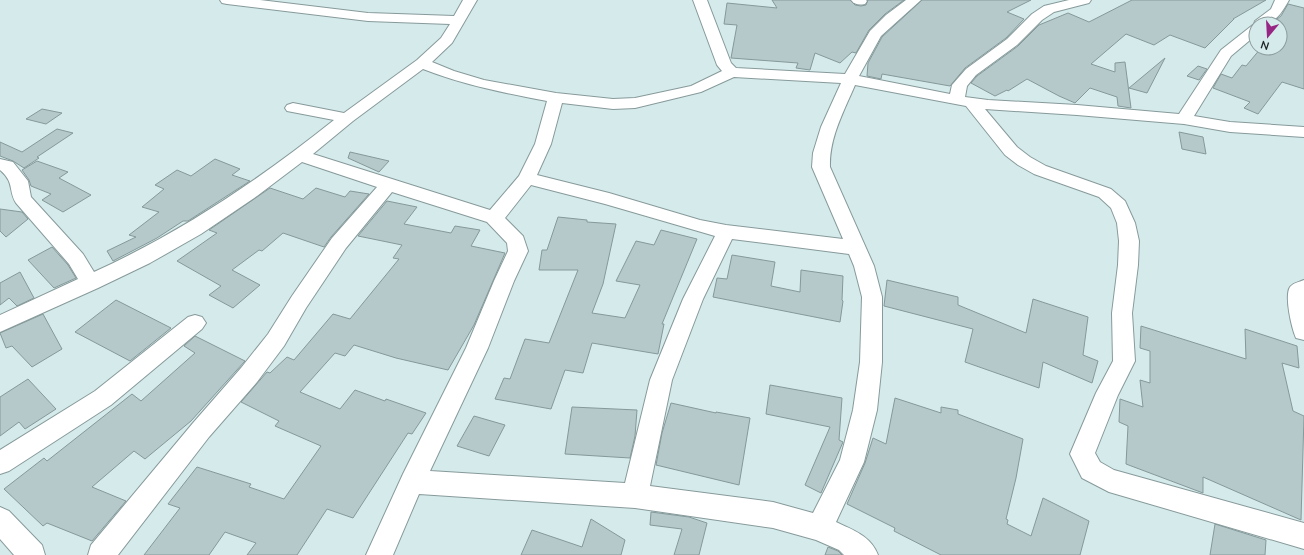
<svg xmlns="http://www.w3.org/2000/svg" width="1304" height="555" font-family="'Nunito Sans',sans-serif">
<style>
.building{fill:#b5c9ca;stroke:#85999a}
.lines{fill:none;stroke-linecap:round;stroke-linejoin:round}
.street-casing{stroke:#879a9b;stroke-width:2}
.street{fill:#fff;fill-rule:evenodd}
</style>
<rect width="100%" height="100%" fill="#d5eaeb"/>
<!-- building -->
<g class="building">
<path d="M772,0H850L855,5L861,6L866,5L868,0H904L885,14L869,30L856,53L852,52L840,63L815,53L810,70L796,68L798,63L731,58L737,25L724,24L727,3L777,8Z"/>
<path d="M922,0H1031L1007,12L1024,19L1006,38L965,68L950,86L882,74L881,79L867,76L868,63L882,37Z"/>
<path d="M1132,0H1266L1233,19H1234L1205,48L1170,35L1154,45L1126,34L1091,64L1115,72V63L1125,62L1131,108L1118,106L1117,97L1090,88L1075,103L1059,96L1027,79L1008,91L1007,90L995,96L971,83L977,76L1018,46L1039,25L1068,13L1089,22Z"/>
<path d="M1288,4L1304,8V89L1282,82L1258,114L1244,108L1250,102L1213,88L1221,74L1232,78L1242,65L1246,66L1261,48H1280V24L1273,22L1281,16Z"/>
<path d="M1165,58L1147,93L1129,88Z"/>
<path d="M1198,66L1207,69L1199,80L1187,76Z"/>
<path d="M42,109L62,113L46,124L26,119Z"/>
<path d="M57,129L73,133L37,157L39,158L24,168L13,161L0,156V142L22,152Z"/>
<path d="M1179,132L1203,137L1206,154L1182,149Z"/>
<path d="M350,152L389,161L379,172L348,158Z"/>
<path d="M215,159L240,169L232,175L250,181L188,221H183L157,238L113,261L107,251L136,237L129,235L159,212L142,207L164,189L155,185L177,170L191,176Z"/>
<path d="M37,161L68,172L59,178L91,195L63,212L42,200L51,194L31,186L29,180L22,170Z"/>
<path d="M270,188L303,199L316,188L345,197L350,191L369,194L331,237L324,247L283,233L262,251L259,250L232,270L260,285L233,308L209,295L221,286L177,261L217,233L209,230Z"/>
<path d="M387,201L417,207L404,224L451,233L455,226L480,230L471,246L505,253L474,325L448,370L396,358L354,345L345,356L335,353L300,392L340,409L355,390L385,401L386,399L426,413L412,434L408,433L353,518L327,509L297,555H247L256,543L225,532L209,555H144L180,508L168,504L197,467L251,484L249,487L284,499L321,446L275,426L279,421L241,402L267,372L270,373L287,357L294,360L333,314L350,319L399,259L393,258L402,245L358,236Z"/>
<path d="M0,209L22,212L28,219L6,237L0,231Z"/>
<path d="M558,217L587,220V222L616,224L603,284L592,313L625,318L640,285L616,281L636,241L654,245L661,230L697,239L662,324H664L658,354L592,343L583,373L565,370L551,409L495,399L504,378L510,379L525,339L549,343L578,270H539L542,250H547Z"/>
<path d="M52,247L68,265L76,278L54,288L28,260Z"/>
<path d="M732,255L775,262L771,286L800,292L801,270L843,276L842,300L843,301L840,322L713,297L717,278L727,279Z"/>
<path d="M20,272L34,298L17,306L9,298L0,305V283Z"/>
<path d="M887,280L958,297V305L1026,333L1033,299L1088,317L1083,355L1098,361L1092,383L1043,362L1039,388L965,362L973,329L884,306Z"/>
<path d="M116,300L171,328L130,361L75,332Z"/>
<path d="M43,314L62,349L32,367L12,346L6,348L0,333Z"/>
<path d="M1141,326L1246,359L1245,329L1297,346L1299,368L1282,363L1293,411L1304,416L1301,520L1203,477V493L1126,464L1128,426L1119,422L1120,399L1143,407L1140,380L1150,383V351L1140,348Z"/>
<path d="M195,336L245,361L191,421L145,459L134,451L92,487L126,501L92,541L47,523L43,526L4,489L44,458L47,461L132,394L141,401L195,353L184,346Z"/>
<path d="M28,379L56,409L25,429L19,422L0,436V397Z"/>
<path d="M770,385L842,398L839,440L843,442L821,493L805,485L830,427L766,414Z"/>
<path d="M895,398L941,413V407L958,410V414L1023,439L1016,478L1006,519L1008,520L1007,524L1031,536L1043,498L1089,521L1080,555H941L894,531L895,528L847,504L865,463L873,438L886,444Z"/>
<path d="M671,403L716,413V412L750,418L739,485L656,465L662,433Z"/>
<path d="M572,407L637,410L635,436L630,458L565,454Z"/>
<path d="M474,416L505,425L489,456L457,446Z"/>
<path d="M651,512L689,517L707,523L699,555H674L682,529L650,525Z"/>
<path d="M591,519L625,540L621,555H521L532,530L582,547Z"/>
<path d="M1215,524L1266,540L1265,555H1210Z"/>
<path d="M828,547L838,551L842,555H825Z"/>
</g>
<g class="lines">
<defs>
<g id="street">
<path d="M220,0H260L368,13L454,16L463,0H477L452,43L432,62L454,71L484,80L556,93L613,99L635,98L691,86L722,71L717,65L693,0H707L731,63L736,68L845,74L870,31L886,15L906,0H921L881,36L859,76L950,94L952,85L966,69L1007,39L1032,14L1044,6L1069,0H1091L1089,3L1054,12L1042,20L1017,45L976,75L967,86L965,97L988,100L1077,105L1179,114L1221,50L1254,24L1255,21L1271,9L1275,0H1289C1280,16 1275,24 1256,24V35L1231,56L1194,116L1230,122L1304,127V137L1230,132L1184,124L1077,115L985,109L1017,147L1030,157L1046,166L1111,189L1125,201L1135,223L1139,241L1138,265L1132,313L1135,361L1118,395L1095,453L1100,462L1114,470L1304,523V549L1109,492L1082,478L1070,454L1096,393L1113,361L1112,313L1118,265L1119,241L1117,223L1111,208L1099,197L1034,174L1018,165L1005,155L966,106L855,85C844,111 829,138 830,167L874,266L882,297V362L877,410L864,462L836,522C853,530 871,536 878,555H844L839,550L816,540L773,528L635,508L419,494L393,555H366L403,474L466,348L494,281L508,251L507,243L487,222L392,192L346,248L306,308L284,346L257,382L209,437L118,555H88L91,545L193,423L241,368L268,334L292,296L332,238L377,187L302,162L257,196L201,234L150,263L98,288L0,332V315L78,279L69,264L16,203C8,190 15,183 0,170V159L13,162L28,181L31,197L83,254L94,272C182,232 259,180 334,120L287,111L285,108L287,105L293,103L344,113L417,60L441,38L450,24L368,21L227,4L222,3ZM423,69C464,85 505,93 547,101L535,144L519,176L490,210L313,154L353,121ZM734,77L841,83L821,127L813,153L812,167L843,239L726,225L700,220L609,193L537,175L551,144L562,103L613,109L635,108L701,92ZM531,185L605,204L715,236L683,299L650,380L625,483L430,471L488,348L514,281L528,251L523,236L505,218ZM732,239L849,254L854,266L862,297L860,362L853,410L840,460L813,513L773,502L650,486L672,380L703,299Z"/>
<path d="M851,0H866L867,1L865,4C859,5 855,5 851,0Z"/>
<path d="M1304,280V340L1296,338C1292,329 1284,296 1290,287C1293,283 1299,282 1304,280Z"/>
<path d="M195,315L202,317L206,323L202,329L111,405L9,471L0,474V450L95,391L188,317Z"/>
<path d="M0,507L9,511L42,545L45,555H14L0,539Z"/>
</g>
</defs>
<!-- street casing -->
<use href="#street" class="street-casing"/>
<!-- street -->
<use href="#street" class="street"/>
</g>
<!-- north arrow -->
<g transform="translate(1268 36) rotate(198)"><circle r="19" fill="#d5eaeb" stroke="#8b9b9c"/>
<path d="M0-3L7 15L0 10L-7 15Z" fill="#972583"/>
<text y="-6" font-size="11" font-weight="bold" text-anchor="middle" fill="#1d2425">N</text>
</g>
</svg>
